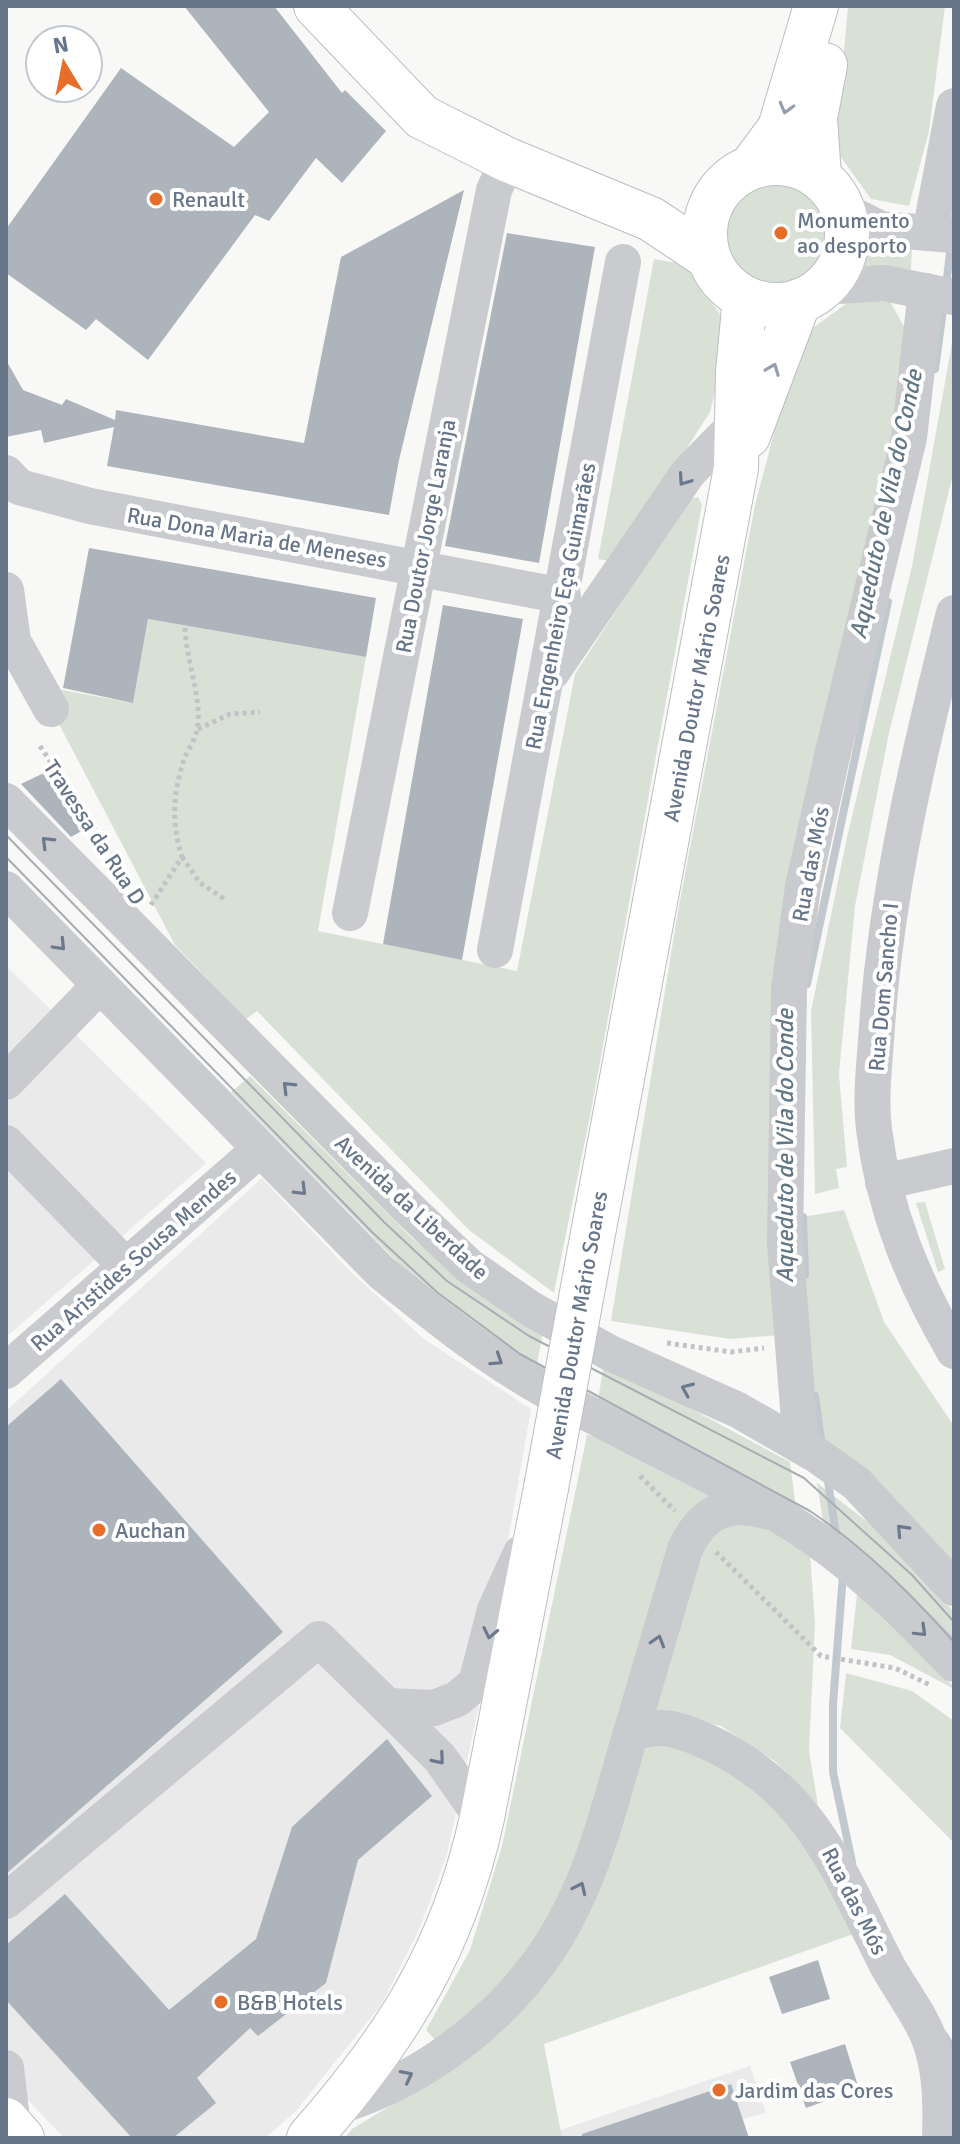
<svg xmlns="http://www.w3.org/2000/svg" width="960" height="2144" font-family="Signika,sans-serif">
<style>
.built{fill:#e9eae9}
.green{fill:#d9e1d7}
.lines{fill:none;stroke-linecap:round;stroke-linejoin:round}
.stream{stroke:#c1c9cf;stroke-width:8}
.building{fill:#adb4bb}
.major-casing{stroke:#bbbec2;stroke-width:46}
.path{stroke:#c2c3c6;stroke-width:5;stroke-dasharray:4 4;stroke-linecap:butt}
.minor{stroke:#c9cbcf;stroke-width:36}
.major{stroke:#fff;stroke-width:44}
.tram{stroke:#a8adb4;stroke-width:2}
.major-bridge-casing{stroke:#bbbec2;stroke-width:46;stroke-linecap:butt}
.major-bridge{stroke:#fff;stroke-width:44}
.oneway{stroke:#959eac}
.oneway2{stroke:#6c798c}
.poi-dot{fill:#e76e28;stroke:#fff;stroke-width:3}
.labels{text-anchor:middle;stroke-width:8;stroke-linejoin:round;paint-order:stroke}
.poi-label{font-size:22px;fill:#677588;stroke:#fff;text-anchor:start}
.street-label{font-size:22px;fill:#677588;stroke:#fff}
.water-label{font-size:24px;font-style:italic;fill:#637683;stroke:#fff}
</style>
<rect width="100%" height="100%" fill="#f8f9f6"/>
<!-- built -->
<g class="built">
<path d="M6,966L206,1163L6,1337Z"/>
<path d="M262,1178L350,1271L424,1339L531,1409L480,1701L446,1858L419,1930L381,2005L295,2112L265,2138H64L28,2100L6,2089V1411Z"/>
<path d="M750,2066L766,2113L743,2119L749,2138H562L560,2130Z"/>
</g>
<!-- green -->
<g class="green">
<path d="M848,6H945L929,131L909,206L871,199L835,149Z"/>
<circle cx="779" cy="235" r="57"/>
<path d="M866,238L912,248L911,269L901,275L858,274Z"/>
<path d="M654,259L689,265L696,282L726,322L727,342L710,412L614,562L598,559Z"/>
<path d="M869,295L890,301L903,325H911L901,431L820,755L781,1335L730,1339L611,1321L678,911L755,505L799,338L850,301Z"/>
<path d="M954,332V470L889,733L855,906L839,1074L847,1167L836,1169L839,1188L815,1194L811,1011L848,833L912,566Z"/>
<path d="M698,497L702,505L591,1111L554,1293L469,1230L257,1011L246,1019L175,945L51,709L46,687L133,703L148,619L366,657L318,931L517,971L575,674L689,499Z"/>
<path d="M250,1076L412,1238L463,1278L543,1332L536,1369L418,1283L231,1092Z"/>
<path d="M925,1202L945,1269L938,1272L916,1203Z"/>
<path d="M844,1210L884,1322L954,1426V1575L813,1439L796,1218Z"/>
<path d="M604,1362L790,1462L796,1508L597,1407Z"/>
<path d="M587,1435L627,1443L731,1497L699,1506L570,1876L526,1958L486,2002L436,2041L426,2030L470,1950L502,1846Z"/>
<path d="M817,1483L869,1523L954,1612V1649L824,1527Z"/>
<path d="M771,1524L810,1554L815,1623L809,1751L818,1805L776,1762L721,1726L650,1710L709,1527Z"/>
<path d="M857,1594L954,1687V1689L890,1655L851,1649Z"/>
<path d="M846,1673L912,1691L954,1721V1843L840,1728Z"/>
<path d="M645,1739L658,1740L717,1761L789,1821L859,1932L544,2044L562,2138H345L352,2129L441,2075L517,2015Z"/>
</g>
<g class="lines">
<!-- stream -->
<g class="stream">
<path d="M946,286L951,244"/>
<path d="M935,369L944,303"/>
<path d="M807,984L888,602"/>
<path d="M803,1217L805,1275"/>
<path d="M815,1396L822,1446"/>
<path d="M827,1475L837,1541"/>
<path d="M843,1574L833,1704V1772L852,1862"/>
<path d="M944,2035L954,2051"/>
</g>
</g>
<!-- building -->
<g class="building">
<path d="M184,6H274L342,93L345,90L386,131L342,183L316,158L269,221L255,215L148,360L96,319L86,330L6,273V229L121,68L234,147L269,112Z"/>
<path d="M464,190L399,460L389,515L107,466L114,427L44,443L41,430L6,437V360L23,390L62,405L66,399L115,420L116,410L304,443L341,257Z"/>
<path d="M507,233L595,247L539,563L445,546Z"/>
<path d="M89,548L376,598L366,657L148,619L133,703L63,688Z"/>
<path d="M443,605L523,619L462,960L383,944Z"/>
<path d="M50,770L87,828L71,837L21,784Z"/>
<path d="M61,1379L283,1632L6,1874V1427Z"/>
<path d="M387,1739L432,1796L358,1860L326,1983L258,2036L250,2028L197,2078L216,2103L173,2138H132L6,2000V1945L65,1894L169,2010L256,1939L292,1827Z"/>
<path d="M818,1960L830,1999L782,2014L769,1977Z"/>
<path d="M845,2044L859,2089L806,2108L790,2062Z"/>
<path d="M731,2084L749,2138H582V2134Z"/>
</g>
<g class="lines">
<defs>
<g id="major">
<path d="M316,6L422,117L508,160L651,219L708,257"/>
<circle cx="776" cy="234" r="71"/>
<path d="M752,166L780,128L816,6"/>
<path d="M819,177L815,118L825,65"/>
<path d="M748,436L799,301"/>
<path d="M589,1255L736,468L738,372L745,298"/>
<path d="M6,2120L22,2138"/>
<path d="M309,2138C397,2038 453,1949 482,1818L546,1488"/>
</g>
</defs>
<!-- major casing -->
<use href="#major" class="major-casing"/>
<!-- path -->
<g class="path">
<path d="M198,729L230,714L260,712"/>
<path d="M40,746L126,876"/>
<path d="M182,857L200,883L226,900"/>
<path d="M151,905L182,857C171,823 173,793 184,759C188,750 195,740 197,730C203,698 185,659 185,625"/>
<path d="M667,1343L731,1352L764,1348"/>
<path d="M640,1476L675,1511"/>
<path d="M716,1552L821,1656L895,1668L930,1685"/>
</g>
<!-- minor -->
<g class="minor">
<path d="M843,210L881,229L952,235"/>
<path d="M930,233L954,106"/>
<path d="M824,287L884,283L954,297"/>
<path d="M6,473L19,487L90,506L563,596"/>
<path d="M6,590L13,641L51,709"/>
<path d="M954,613C920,749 887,886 877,1026C875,1059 870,1096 874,1129C884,1211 913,1280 954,1351"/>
<path d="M552,672L688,473L737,423"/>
<path d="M6,801L408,1208L469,1266L531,1309L610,1353L738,1410L818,1456L856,1483L954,1588"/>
<path d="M6,889L381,1272C428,1310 475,1348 528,1380C622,1436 724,1476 814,1538C866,1574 911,1620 954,1664"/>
<path d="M350,913L494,190L508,160"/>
<path d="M495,950L623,262"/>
<path d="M6,1082L100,985"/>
<path d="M6,1143L126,1266"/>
<path d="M883,1182L954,1166"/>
<path d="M6,1371L260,1149"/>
<path d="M801,1446L785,1243L789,989L803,887L833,752L909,438L926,291"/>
<path d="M388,1706L434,1708L457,1699L476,1683L495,1610L521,1553"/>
<path d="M630,1735C660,1721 681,1730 710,1743C812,1791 840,1874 888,1967C902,1992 924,2020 932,2047C941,2077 941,2107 940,2138"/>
<path d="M6,1901L319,1639L440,1758L482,1818"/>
<path d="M6,2068L13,2128"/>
<path d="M336,2107C429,2079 516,2010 563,1925C596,1866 611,1800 630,1736C648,1673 667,1611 685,1549C704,1509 729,1501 770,1512"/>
</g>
<!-- major -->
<use href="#major" class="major"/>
<!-- tram -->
<g class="tram">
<path d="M6,835L384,1222L447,1281L529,1336L804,1478L912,1575L954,1622"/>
<path d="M6,857L373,1233L438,1293L520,1354L810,1511C865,1548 910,1593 954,1642"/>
</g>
<defs>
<path id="major-bridge" d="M546,1488L589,1255"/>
</defs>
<!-- major-bridge casing -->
<use href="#major-bridge" class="major-bridge-casing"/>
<!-- major-bridge -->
<use href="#major-bridge" class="major-bridge"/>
</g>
<!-- one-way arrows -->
<defs><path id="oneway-chevron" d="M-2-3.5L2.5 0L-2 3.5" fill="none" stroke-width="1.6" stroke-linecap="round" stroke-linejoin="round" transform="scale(2)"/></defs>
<g class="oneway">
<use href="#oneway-chevron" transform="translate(786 108) rotate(105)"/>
<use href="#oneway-chevron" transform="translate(773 369) rotate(-69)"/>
</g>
<g class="oneway2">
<use href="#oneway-chevron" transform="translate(684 480) rotate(125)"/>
<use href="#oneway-chevron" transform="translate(47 842) rotate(-135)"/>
<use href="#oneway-chevron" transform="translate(60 945) rotate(46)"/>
<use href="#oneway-chevron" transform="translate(288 1087) rotate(-135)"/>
<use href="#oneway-chevron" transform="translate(301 1190) rotate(45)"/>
<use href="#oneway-chevron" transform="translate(497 1360) rotate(33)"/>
<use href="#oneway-chevron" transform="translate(687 1389) rotate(-157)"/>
<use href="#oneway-chevron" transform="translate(902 1530) rotate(-133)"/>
<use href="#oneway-chevron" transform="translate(921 1631) rotate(44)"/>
<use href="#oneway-chevron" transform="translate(490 1633) rotate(102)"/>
<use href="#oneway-chevron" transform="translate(658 1641) rotate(-73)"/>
<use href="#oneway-chevron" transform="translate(439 1759) rotate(50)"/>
<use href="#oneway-chevron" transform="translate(580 1888) rotate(-65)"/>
<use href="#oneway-chevron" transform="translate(407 2076) rotate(-27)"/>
</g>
<!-- markers -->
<g class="poi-dot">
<circle cx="156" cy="199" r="8"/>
<circle cx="781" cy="233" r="8"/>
<circle cx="99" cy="1530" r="8"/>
<circle cx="221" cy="2002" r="8"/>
<circle cx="719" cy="2090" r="8"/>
</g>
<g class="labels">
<!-- poi labels -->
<g class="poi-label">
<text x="172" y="207">Renault</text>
<text x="797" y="228">Monumento<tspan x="797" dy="25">ao desporto</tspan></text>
<text x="115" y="1538">Auchan</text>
<text x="237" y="2010">B&amp;B Hotels</text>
<text x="735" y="2098">Jardim das Cores</text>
</g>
<!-- street labels -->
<g class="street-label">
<text transform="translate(425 536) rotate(-79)" y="8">Rua Doutor Jorge Laranja</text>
<text transform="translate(257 537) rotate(10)" y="8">Rua Dona Maria de Meneses</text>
<text transform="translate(560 606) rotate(-79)" y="8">Rua Engenheiro Eça Guimarães</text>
<text transform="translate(696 688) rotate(-79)" y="8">Avenida Doutor Mário Soares</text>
<text transform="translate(95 832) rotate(57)" y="8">Travessa da Rua D</text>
<text transform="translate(810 864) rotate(-79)" y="8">Rua das Mós</text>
<text transform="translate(883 987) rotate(-85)" y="8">Rua Dom Sancho I</text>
<text transform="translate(412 1207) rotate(43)" y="8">Avenida da Liberdade</text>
<text transform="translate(133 1260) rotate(-41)" y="8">Rua Aristides Sousa Mendes</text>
<text transform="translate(576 1325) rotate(-80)" y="8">Avenida Doutor Mário Soares</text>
<text transform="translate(855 1901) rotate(63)" y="8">Rua das Mós</text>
</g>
<!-- water labels -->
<g class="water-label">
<text transform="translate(886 504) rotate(-78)" y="8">Aqueduto de Vila do Conde</text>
<text transform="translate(785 1146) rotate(-90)" y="8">Aqueduto de Vila do Conde</text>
</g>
</g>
<!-- border -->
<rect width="960" height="2144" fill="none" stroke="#677588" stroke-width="16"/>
<!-- north arrow -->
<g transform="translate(64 64) rotate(350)"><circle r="38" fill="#ffffff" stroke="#c2c8cf" stroke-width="2"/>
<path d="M0-6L14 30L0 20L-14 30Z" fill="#e76e28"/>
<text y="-12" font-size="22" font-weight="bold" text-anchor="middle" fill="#677588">N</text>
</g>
</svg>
